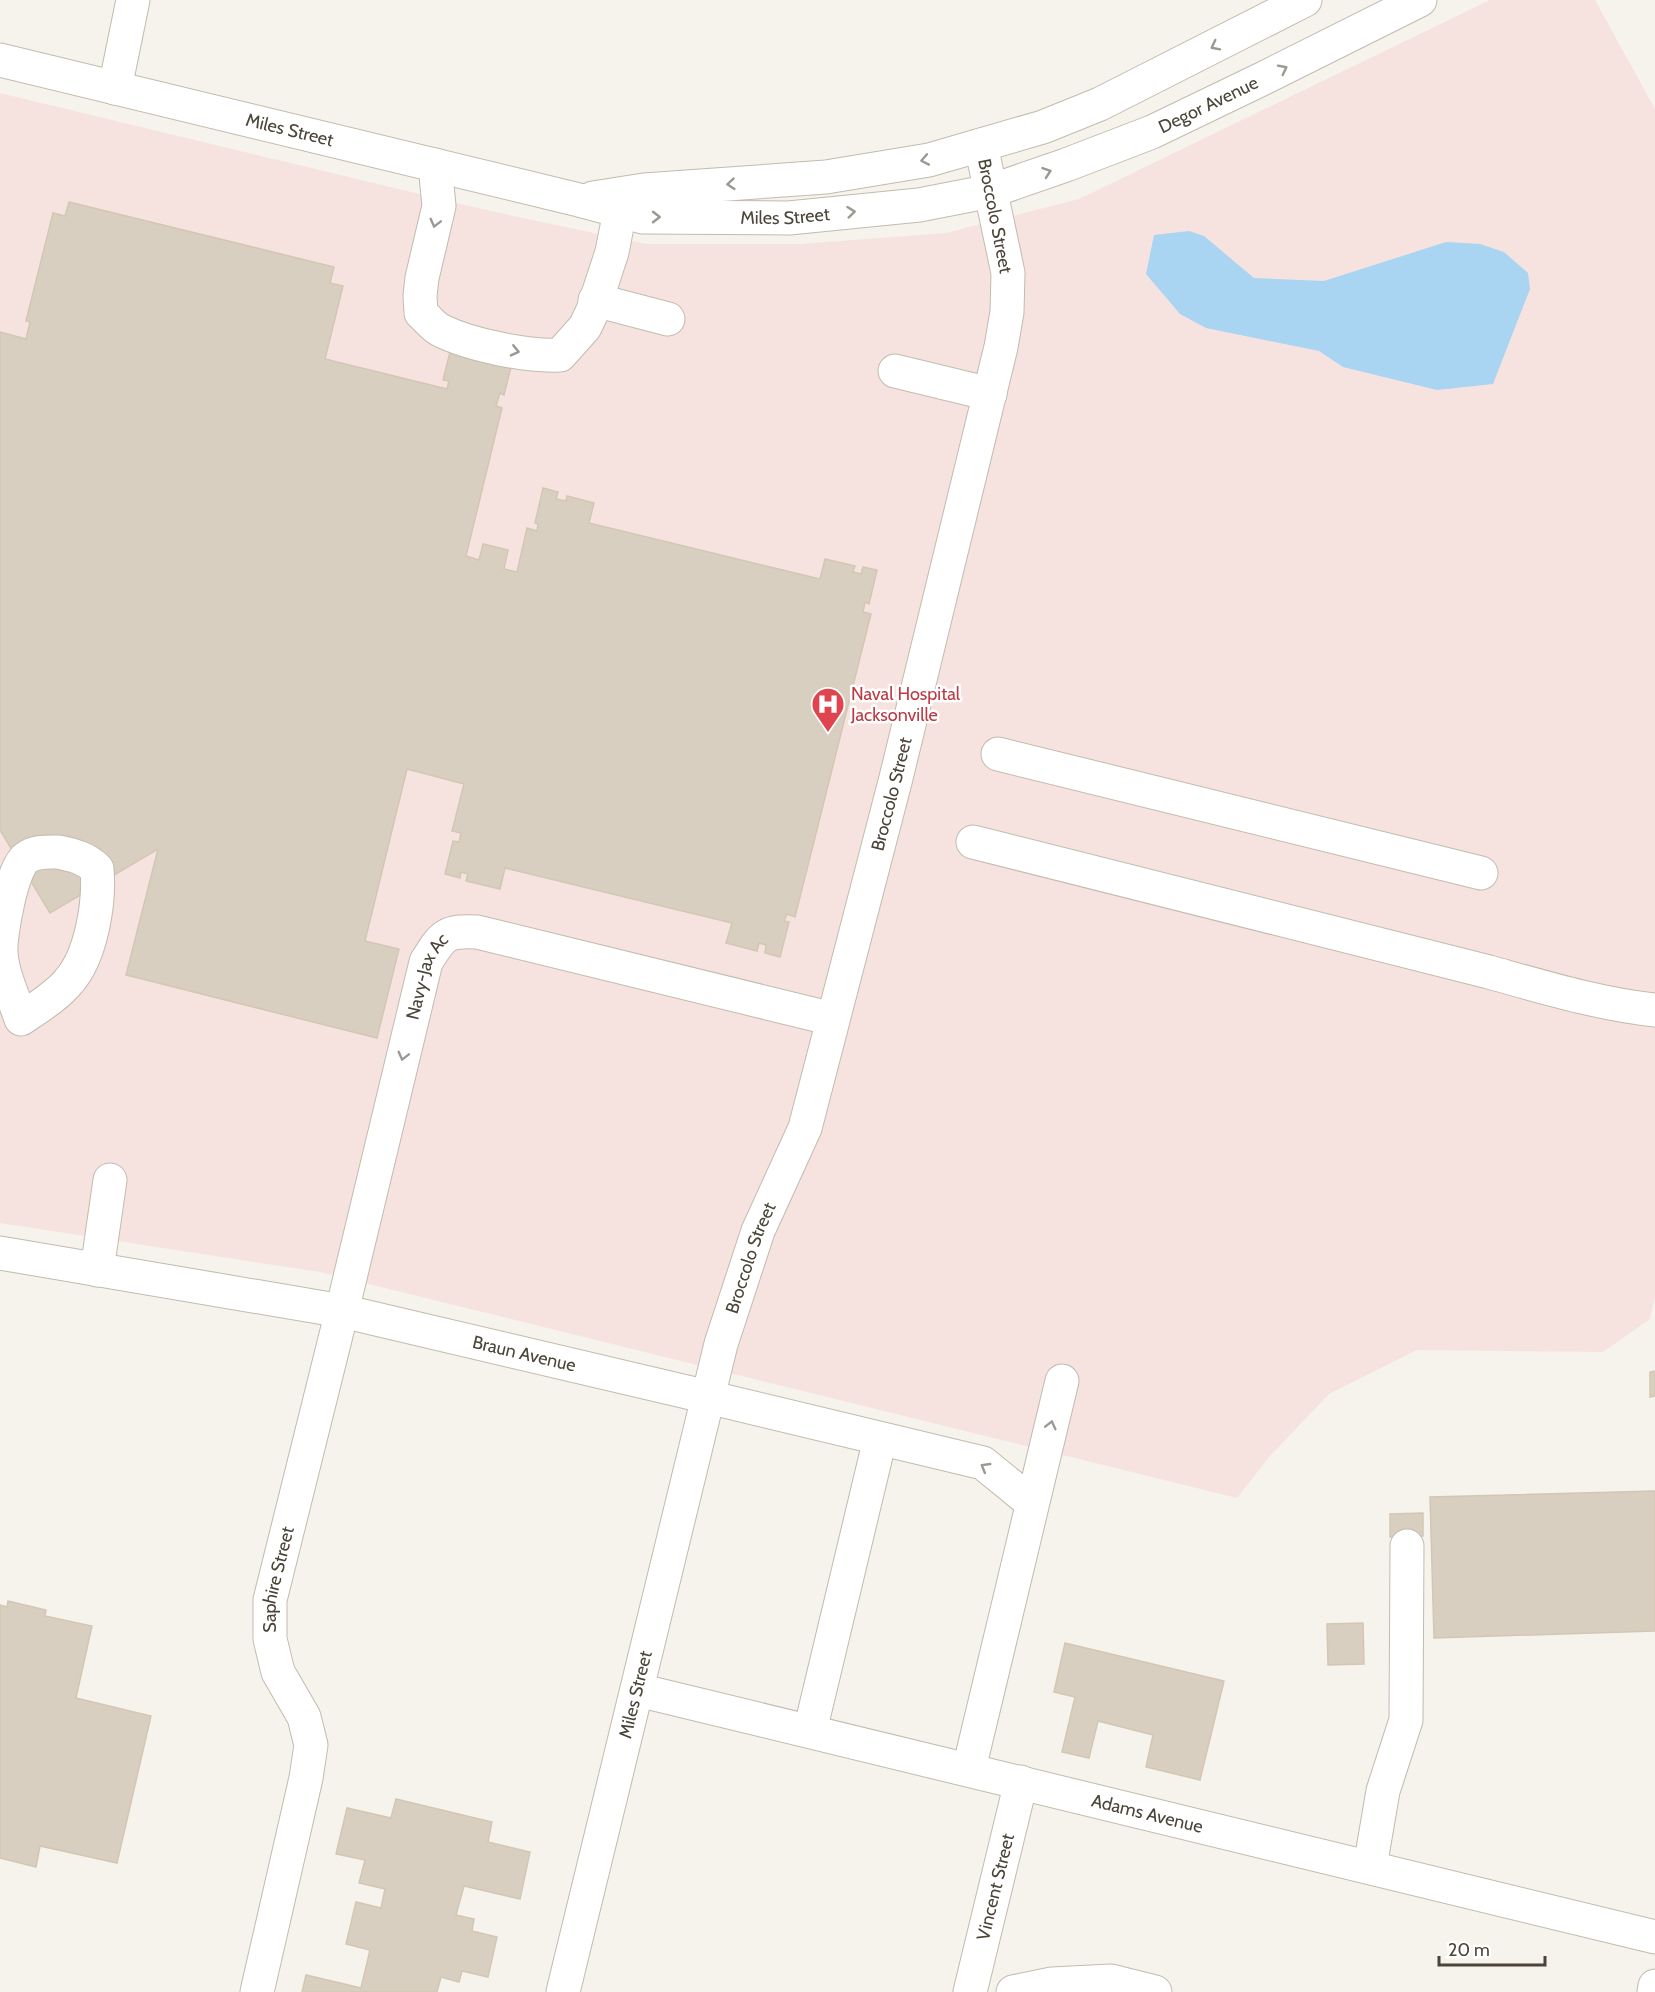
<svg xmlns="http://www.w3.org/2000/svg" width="1655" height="1992" font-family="Cabin,sans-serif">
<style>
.medical{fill:#f6e3e0}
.water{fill:#a9d4f2}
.building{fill:#d8cfc1;stroke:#d3c7b4;stroke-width:1.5}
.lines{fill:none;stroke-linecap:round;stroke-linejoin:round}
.minor-casing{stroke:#c2bbae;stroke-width:35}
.minor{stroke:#fff;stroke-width:33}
.oneway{stroke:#9c9892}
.labels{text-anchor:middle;stroke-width:5;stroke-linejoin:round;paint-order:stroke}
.street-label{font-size:18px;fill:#4b4439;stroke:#fff}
.health-label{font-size:18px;fill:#be3a42;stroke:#fff;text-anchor:start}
</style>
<rect width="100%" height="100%" fill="#f6f3ec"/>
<!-- medical -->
<path class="medical" d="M1490,0H1595L1655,109V1296L1650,1319L1603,1352L1417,1350L1329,1394L1270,1456L1237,1498L320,1272L0,1223V93L486,210L646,244H800L946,233L1079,199Z"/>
<!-- water -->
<path class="water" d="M1189,231L1204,236L1254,278L1324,281L1446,242L1480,244L1504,252L1528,273L1530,289L1493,384L1437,390L1343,367L1319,351L1206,328L1180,314L1146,274L1154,235Z"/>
<!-- building -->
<g class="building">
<path d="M69,202L334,267L330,283L343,286L325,359L447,389L449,381L443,380L452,344L513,359L504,395L500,393L496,406L502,408L466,556L479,560L483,544L508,550L504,569L517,572L527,528L537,531L538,524L535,523L543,488L558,492L556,499L566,501L567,496L594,503L589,523L820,579L825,559L855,566L853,572L861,574L863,567L877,570L869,604L865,602L863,612L871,614L795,917L787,914L784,921L789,922L780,957L765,953L766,945L759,943L757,951L726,943L732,923L505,868L500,889L466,881L468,874L461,872L460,878L445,874L453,841L459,842L461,833L452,831L464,784L407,769L365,941L399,949L377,1038L126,975L158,849L50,913L0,830V332L26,339L30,322L26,321L53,213L65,216Z"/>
<path d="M1655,1371V1396L1650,1397V1372Z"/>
<path d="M1655,1491V1631L1434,1638L1430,1497Z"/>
<path d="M1423,1513V1536L1390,1537V1514Z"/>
<path d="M8,1601L46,1610L45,1616L92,1626L76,1698L151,1716L117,1863L40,1846L36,1867L0,1858V1605L7,1607Z"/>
<path d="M1363,1623L1364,1664L1328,1665L1327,1624Z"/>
<path d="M1065,1643L1224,1681L1200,1780L1146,1767L1153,1735L1098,1721L1089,1758L1062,1752L1075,1697L1054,1692Z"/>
<path d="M396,1799L492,1822L488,1842L530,1852L520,1899L464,1886L456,1915L474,1919L472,1931L497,1937L488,1977L462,1971L459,1982L441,1977L437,1992H302L306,1975L361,1988L370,1950L346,1944L356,1902L381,1908L385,1889L359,1883L365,1860L336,1854L347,1808L391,1818Z"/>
</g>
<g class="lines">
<defs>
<g id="minor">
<path id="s1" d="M0,60L579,200L643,217L789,218L919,205L991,191L1066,165L1152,132L1264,78L1420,0"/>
<path d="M115,88L133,0"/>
<path d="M435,165L439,206L422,278L420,296L421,313C428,319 434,328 442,331C471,345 528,357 560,355L585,327L593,310L612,252L620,211"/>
<path d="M593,198L644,190L826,177L929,160L1043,127L1100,104L1305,0"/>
<path d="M595,300L668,319"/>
<path d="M895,371L990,394"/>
<path d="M998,754L1481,873"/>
<path d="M973,842L1489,972C1543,987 1599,1004 1655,1010"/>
<path d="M58,852C73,855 86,858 97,869C100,903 91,956 69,981C57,996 37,1008 21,1019C14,998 2,974 1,952C0,935 12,867 26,858C35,851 47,852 58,852Z"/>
<path id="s2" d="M0,1253L342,1311L708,1397L983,1463L1032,1503"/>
<path d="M97,1270L110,1180"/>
<path id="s3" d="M638,1690L1655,1937"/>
<path d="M810,1731L880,1439"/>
<path d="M969,1769L1062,1381"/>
<path d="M1370,1867L1383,1791L1406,1720L1407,1546"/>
<path id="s4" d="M257,1992L306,1778L311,1745L304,1717L278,1672L270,1639V1600L342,1311L426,962C442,936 445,930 477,932L833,1019"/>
<path id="s5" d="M563,1992L721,1344L758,1231L805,1128L896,778L1001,347L1007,312L1008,273L981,145"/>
<path id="s6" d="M970,1992L1021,1782"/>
<path d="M1013,1992L1052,1984L1111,1981L1155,1992"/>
<path d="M1654,1992L1655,1986"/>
</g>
</defs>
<!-- minor casing -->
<use href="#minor" class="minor-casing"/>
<!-- minor -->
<use href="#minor" class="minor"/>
</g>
<!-- one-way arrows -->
<defs><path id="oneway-chevron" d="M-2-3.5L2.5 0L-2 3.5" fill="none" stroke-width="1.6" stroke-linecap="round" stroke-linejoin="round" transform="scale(1.5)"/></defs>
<g class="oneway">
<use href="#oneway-chevron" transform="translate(1215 46) rotate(153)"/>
<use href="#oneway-chevron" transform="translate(1283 69) rotate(-27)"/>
<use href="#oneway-chevron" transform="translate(925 160) rotate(169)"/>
<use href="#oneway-chevron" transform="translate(1047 172) rotate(-19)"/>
<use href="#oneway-chevron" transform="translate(731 184) rotate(175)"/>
<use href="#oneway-chevron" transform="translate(851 212) rotate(-6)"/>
<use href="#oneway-chevron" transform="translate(656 217)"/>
<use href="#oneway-chevron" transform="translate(435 223) rotate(104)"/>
<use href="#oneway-chevron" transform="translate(515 351) rotate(13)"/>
<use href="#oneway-chevron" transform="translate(403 1056) rotate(104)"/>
<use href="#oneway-chevron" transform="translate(1051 1425) rotate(-76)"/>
<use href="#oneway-chevron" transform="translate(985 1467) rotate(-149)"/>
</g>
<!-- icons -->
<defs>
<symbol id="hospital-pin" viewBox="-11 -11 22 30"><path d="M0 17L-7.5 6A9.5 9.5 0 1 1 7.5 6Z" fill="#e0444e" stroke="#fff"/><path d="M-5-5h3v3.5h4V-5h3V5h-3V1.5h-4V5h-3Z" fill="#fff"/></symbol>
</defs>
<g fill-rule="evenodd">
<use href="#hospital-pin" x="809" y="685" width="38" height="52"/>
</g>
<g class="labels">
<!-- street labels -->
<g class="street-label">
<text dy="6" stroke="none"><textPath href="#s1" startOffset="1246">Degor Avenue</textPath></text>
<text dy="6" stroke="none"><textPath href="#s1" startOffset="298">Miles Street</textPath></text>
<text dy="6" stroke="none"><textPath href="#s1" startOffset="804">Miles Street</textPath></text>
<text transform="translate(995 216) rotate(79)" y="6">Broccolo Street</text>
<text dy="6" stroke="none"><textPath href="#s5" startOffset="1244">Broccolo Street</textPath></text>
<text dy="6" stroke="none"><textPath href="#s4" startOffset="1050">Navy-Jax Ac</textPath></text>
<text dy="6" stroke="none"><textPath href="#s5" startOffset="758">Broccolo Street</textPath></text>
<text dy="6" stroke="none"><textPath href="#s2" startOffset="534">Braun Avenue</textPath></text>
<text dy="6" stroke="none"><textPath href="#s4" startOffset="428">Saphire Street</textPath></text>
<text dy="6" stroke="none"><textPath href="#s5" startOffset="306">Miles Street</textPath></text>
<text dy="6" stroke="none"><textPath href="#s3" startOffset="524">Adams Avenue</textPath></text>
<text dy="6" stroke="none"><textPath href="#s6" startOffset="108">Vincent Street</textPath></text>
</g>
<!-- health labels -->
<g class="health-label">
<text x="851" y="700">Naval Hospital<tspan x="851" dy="21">Jacksonville</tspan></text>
</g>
</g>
<!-- scale -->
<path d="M1439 1956v9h106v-9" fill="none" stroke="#4b4439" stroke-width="3"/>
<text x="1448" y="1956" font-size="18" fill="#4b4439" stroke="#ffffff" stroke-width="4.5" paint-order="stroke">20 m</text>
</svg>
